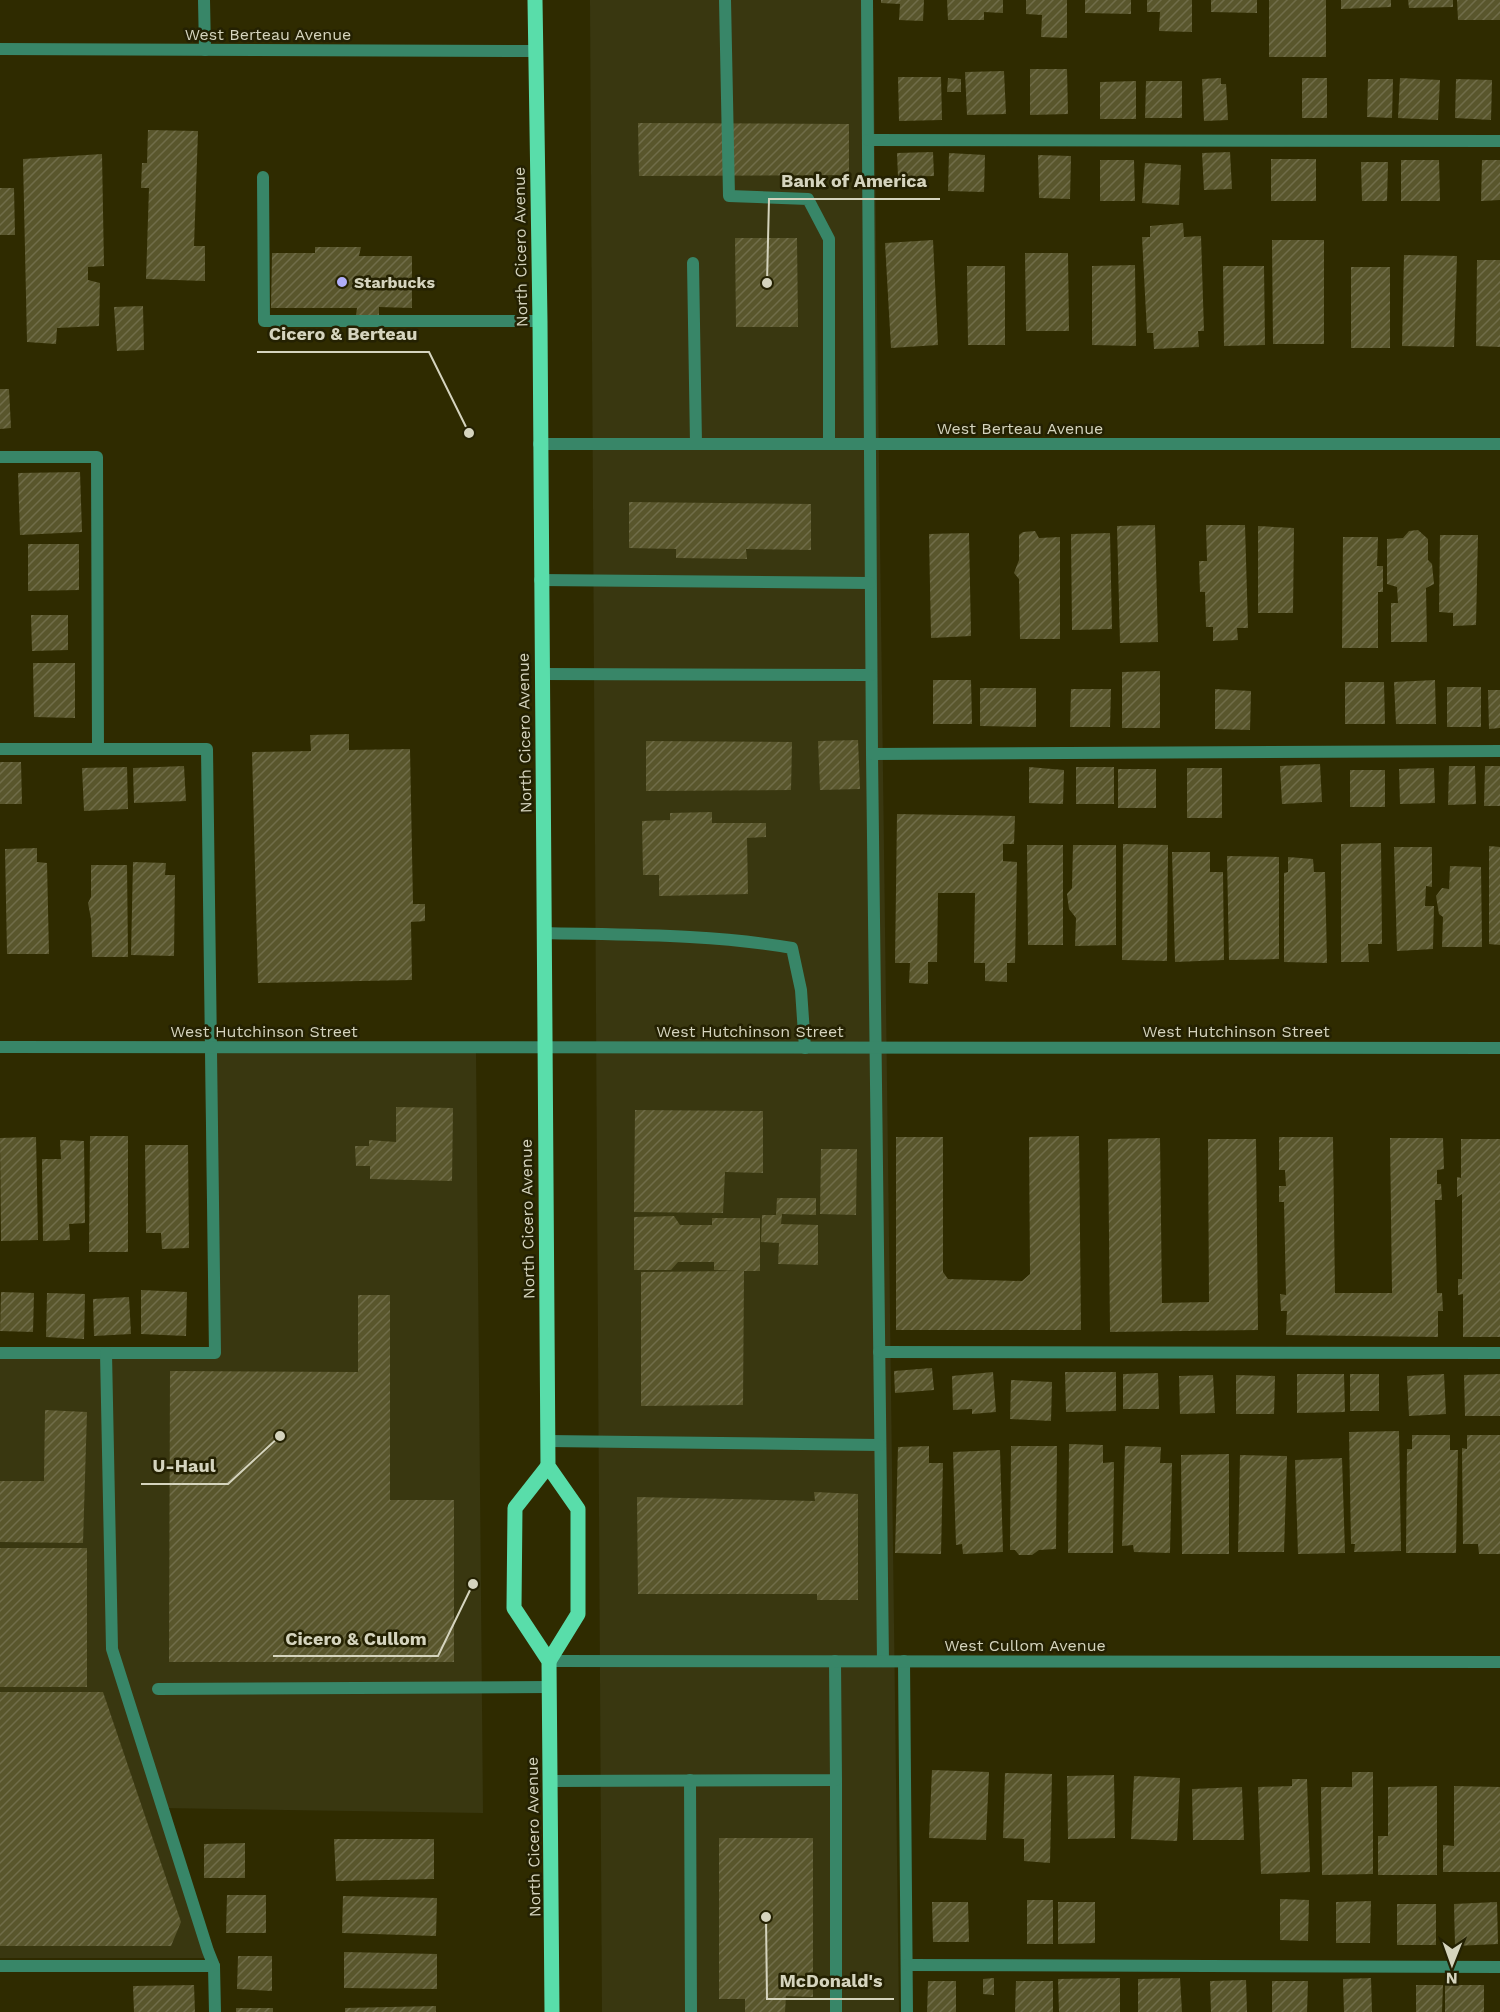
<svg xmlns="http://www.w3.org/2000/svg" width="1500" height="2012" font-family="'Work Sans',sans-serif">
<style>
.built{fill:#393710}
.building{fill:url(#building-hatch)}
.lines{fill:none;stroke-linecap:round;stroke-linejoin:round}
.service{stroke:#388668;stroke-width:12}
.minor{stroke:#388668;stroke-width:12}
.primary{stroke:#59ddaa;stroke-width:15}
.poi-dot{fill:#b0aefa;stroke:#242102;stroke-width:2}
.labels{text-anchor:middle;stroke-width:5;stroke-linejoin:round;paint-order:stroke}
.street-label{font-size:16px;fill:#d5d4be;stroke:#242102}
.poi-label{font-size:16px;font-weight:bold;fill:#d5d4be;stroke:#242102;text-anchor:start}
.leader{fill:none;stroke:#d5d4be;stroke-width:2}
.callout-dot{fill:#d5d4be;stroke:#242102;stroke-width:2}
.callout-label{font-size:18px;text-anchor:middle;font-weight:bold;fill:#d5d4be;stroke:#242102;stroke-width:5;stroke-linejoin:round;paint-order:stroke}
</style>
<defs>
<pattern id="building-hatch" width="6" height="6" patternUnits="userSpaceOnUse" patternTransform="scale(1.5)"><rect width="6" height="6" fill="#59562c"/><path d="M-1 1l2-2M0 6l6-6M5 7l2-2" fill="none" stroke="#706d49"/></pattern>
</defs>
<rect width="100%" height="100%" fill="#2f2b00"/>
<!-- built -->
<g class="built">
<path d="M590,0H873L899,2012H602Z"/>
<path d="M205,1052H476L483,1813L162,1808L210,1958H0V1348H209Z"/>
</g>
<!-- building -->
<g class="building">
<path d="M881,0H924L923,21L899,20L900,4L881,3Z"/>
<path d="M947,0H1003V13L984,12V20H948Z"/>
<path d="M1026,0H1067V38L1041,37L1042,15L1026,14Z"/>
<path d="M1085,0H1131V14L1085,13Z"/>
<path d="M1147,0H1192V32L1159,31L1160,12H1147Z"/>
<path d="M1211,0H1257V13L1211,12Z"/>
<rect x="1269" y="0" width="57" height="57"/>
<path d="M1341,0H1391V7L1341,9Z"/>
<path d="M1408,0H1453V7L1409,8Z"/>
<path d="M1457,0H1500V20H1458Z"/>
<path d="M1030,69H1067L1068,114L1030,115Z"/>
<path d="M1004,71L1006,114L967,115L965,72Z"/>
<path d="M898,77H941L942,120L899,121Z"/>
<path d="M948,78L961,79V92H947Z"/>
<path d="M1221,78V84H1226L1228,120L1204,121L1202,79Z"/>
<rect x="1302" y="78" width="25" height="40"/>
<path d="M1400,78L1440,80L1438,120L1398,118Z"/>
<path d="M1368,79H1393L1392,118L1367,117Z"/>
<path d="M1456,79L1492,80L1491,120L1455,118Z"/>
<path d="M1136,81V119H1100V82Z"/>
<path d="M1146,81H1182V118H1145Z"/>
<path d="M638,123L849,124V175L639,176Z"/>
<path d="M148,130L198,131L194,246H205V281L146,279L149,188H141L142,163H147Z"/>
<path d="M933,152L934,176L898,177L897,153Z"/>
<path d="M1230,152L1232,189L1204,190L1202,153Z"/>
<path d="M949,153L985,155L984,192L948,191Z"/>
<path d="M102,154L104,266L88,267V280L100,283L99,326L57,328L56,344L27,342L23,159Z"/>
<path d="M1038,155L1071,156L1070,199L1039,198Z"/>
<rect x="1271" y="159" width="45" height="42"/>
<path d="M1100,160H1134L1135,201H1100Z"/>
<path d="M1401,160H1439L1440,201H1401Z"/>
<path d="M1482,160H1500V200L1481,201Z"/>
<path d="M1361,162H1388L1387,201H1362Z"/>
<path d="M1145,163L1181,165L1179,205L1142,203Z"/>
<path d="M0,188H14L15,235H0Z"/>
<path d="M1183,223L1184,237L1201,236L1204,331H1198L1199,347L1154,349L1153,333H1147L1142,237H1150V226Z"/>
<path d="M735,238H797L798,327H736Z"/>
<path d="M933,240L938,345L891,348L885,243Z"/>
<path d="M1272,240H1324V344H1273Z"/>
<path d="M315,247H361L359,256H412V308L379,307V315H356L357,308H271L272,253H315Z"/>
<path d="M1025,253H1068L1069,331H1026Z"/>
<path d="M1404,255L1457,256L1454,347L1402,346Z"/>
<path d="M1477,260H1500V347L1476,346Z"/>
<path d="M1135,265L1136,346L1092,345V266Z"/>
<path d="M967,266H1005V345H968Z"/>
<path d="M1223,266H1264L1265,345L1224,346Z"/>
<rect x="1351" y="267" width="39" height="81"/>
<path d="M143,306L144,350L117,351L114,307Z"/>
<path d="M0,389H9L11,428L0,429Z"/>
<path d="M80,472L82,532L20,535L18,473Z"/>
<path d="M629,502L811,504V550L746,549L747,559L676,558V549L629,548Z"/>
<path d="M1155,525L1158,642L1120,643L1117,526Z"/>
<path d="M1206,525H1245L1248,628H1237L1238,640L1213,641V627H1206L1205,592H1200L1199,561H1207Z"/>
<path d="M1258,526L1294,528L1293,613H1258Z"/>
<path d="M1418,530L1428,539V560L1432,564L1434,584L1426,588L1427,642H1391V603H1398L1397,587L1387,584V539L1403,538L1409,531Z"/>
<path d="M1035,531L1039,538L1060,537V639H1020L1019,579L1014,573L1019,560V535L1023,532Z"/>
<path d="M969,533L971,636L931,638L929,534Z"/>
<path d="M1110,533L1112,629L1072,630L1071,534Z"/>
<path d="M1440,535H1478L1476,625L1453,626V613L1439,612Z"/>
<path d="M1343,537H1378L1377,566H1383V592H1378V648H1342Z"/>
<path d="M28,544H79V590L28,591Z"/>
<path d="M31,615H68V650L32,651Z"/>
<path d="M33,663H75V718L34,717Z"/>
<path d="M1160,671V728H1122V672Z"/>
<path d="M933,680H971L972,724H933Z"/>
<path d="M1435,680L1436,724H1396L1394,682Z"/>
<path d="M1345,682H1384L1385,724H1345Z"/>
<rect x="1447" y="687" width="34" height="40"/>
<path d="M980,688H1036V727L980,726Z"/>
<path d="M1071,689H1111L1110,727H1070Z"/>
<path d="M1215,689L1251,691L1250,730L1215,729Z"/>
<path d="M1488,690H1500V728L1489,729Z"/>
<path d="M349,734V750L410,749L413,904H425V921L411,922L412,980L258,983L252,752L311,751L310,735Z"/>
<path d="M858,740L860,789L820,790L818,741Z"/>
<path d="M646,741L792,742L791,790L646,791Z"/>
<path d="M0,762H21L22,804H0Z"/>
<path d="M1320,764L1322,802L1282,804L1280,766Z"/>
<path d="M184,766L186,801L134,803L133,768Z"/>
<path d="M1449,766H1475L1476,804L1448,805Z"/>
<path d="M1485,766H1500V806H1484Z"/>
<path d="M127,767L128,809L84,811L82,768Z"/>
<path d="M1029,767L1064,770L1063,804L1029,803Z"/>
<rect x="1076" y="767" width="38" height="37"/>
<rect x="1187" y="768" width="35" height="50"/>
<path d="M1434,768L1435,803L1400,804L1399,769Z"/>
<rect x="1118" y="769" width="38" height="39"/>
<rect x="1350" y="770" width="35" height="37"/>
<path d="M712,812V823H766V837L747,838L748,894L659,896V875H643L642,821L670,820V813Z"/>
<path d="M897,814L1015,816L1014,844H1003V861L1017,862L1015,963H1007V982L985,981V963H974L975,893H938L937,962H928V984L909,983L910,963H895Z"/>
<path d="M1381,843L1382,944H1368L1369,962H1341V844Z"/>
<path d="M1123,844L1168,845L1167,961L1122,960Z"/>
<path d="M1027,845H1063V945H1028Z"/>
<path d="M1073,845H1116V945L1075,946L1076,918L1069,909L1067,894L1072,888Z"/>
<path d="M1489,846L1500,847V945L1489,944Z"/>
<path d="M1394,847H1432V887L1426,886L1425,906H1434L1433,949L1397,951Z"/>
<path d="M37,848V862L47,863L49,954H7L5,849Z"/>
<path d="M1172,852H1210V872H1223L1224,960L1175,962Z"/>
<path d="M1227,856L1279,857V959L1229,960Z"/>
<path d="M1288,857L1313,859L1314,872H1325L1327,963L1284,962V873L1288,872Z"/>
<path d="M133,862L166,863L165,875H175L174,956L131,955Z"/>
<path d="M91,865H127L128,957H92L91,919L88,903L91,897Z"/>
<path d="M1450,866L1481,867L1482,947H1442L1443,917L1439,914L1436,896L1442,888L1449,889Z"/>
<path d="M396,1107L453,1108L452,1181L370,1179V1166H356L355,1146H369V1140L396,1142Z"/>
<path d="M635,1110L763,1111V1173L725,1172L723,1213L634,1212Z"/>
<path d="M90,1136H128V1252H89Z"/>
<path d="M1079,1136L1081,1330H896V1137H943V1272L948,1279L1022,1281L1030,1274L1029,1137Z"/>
<path d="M36,1137L38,1240L1,1241L0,1138Z"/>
<path d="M1279,1137H1333L1335,1293H1392L1390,1138H1443L1444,1169L1437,1170V1184H1441L1442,1200H1435L1437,1293H1442L1443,1311H1438V1337L1286,1335L1287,1311H1281L1280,1294L1286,1295L1284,1202H1279V1186H1286L1285,1170H1279Z"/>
<path d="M1160,1138L1162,1303L1209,1302L1208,1139H1256L1258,1330L1110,1332L1108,1139Z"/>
<path d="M1461,1139H1500V1337H1463V1294L1458,1295V1279H1462V1194L1457,1197V1177L1461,1178Z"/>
<path d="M60,1140L84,1141L85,1223L69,1224L70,1240L43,1241L42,1159H61Z"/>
<path d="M145,1145H188L189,1248L162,1249L161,1233H146Z"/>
<path d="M821,1149H857L856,1215L820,1214Z"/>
<path d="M777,1198H816V1215L782,1214L781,1224L818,1225V1265L778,1264L779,1243L761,1242L762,1215H776Z"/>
<path d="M674,1216L680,1225H712V1218H760V1271H744L743,1405L641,1406V1272L738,1271L714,1270V1262H678L671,1270H634V1217Z"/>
<path d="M141,1290L187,1292L186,1336L141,1334Z"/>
<path d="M1,1292L34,1293L33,1332L0,1331Z"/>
<path d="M47,1293L85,1294L84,1339L46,1337Z"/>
<path d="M358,1295H390V1500H454V1662H169L170,1371L358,1372Z"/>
<path d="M129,1297L131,1334L94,1336L93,1299Z"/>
<path d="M932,1368L934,1390L895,1393L894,1371Z"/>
<path d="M993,1372L996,1412L972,1414V1409L953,1410L952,1376Z"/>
<path d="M1065,1372H1116V1411L1066,1412Z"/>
<path d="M1158,1373L1159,1409H1123V1374Z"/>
<path d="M1297,1374H1344L1345,1412L1297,1413Z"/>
<rect x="1350" y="1374" width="29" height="37"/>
<path d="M1444,1374L1446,1414L1409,1416L1407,1376Z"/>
<path d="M1500,1374V1416H1465L1464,1375Z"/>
<path d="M1213,1375L1215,1413L1180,1414L1179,1376Z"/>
<path d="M1236,1375L1275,1376L1274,1414H1236Z"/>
<path d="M1011,1380L1052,1382L1051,1421L1010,1419Z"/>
<path d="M45,1410L87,1412L83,1543L0,1542V1481H44Z"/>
<path d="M1399,1431L1401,1551L1354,1552L1355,1544H1351L1349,1432Z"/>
<path d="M1412,1435H1450V1450H1458L1456,1553H1406L1407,1449H1412Z"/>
<path d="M1467,1435H1500V1554H1479L1478,1544H1463L1462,1448L1467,1449Z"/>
<path d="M1069,1444L1103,1445V1463L1114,1462L1113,1553H1068Z"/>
<path d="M929,1446V1463H943L941,1554L895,1553L898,1447Z"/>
<path d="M1011,1446H1057L1056,1549L1039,1550L1032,1555H1019L1015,1550H1010Z"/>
<path d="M1125,1446L1161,1447L1160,1463H1172L1170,1553L1134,1552L1133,1545L1122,1546Z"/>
<path d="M1000,1450L1003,1552L963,1554L962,1544L956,1545L953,1452Z"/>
<path d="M1229,1454V1554H1182L1181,1455Z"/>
<path d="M1240,1455L1287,1456L1284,1552H1238Z"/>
<path d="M1342,1458L1345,1553L1298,1554L1295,1460Z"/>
<path d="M814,1492L858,1494V1600H817V1594H638L637,1497L815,1501Z"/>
<rect x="0" y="1548" width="87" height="139"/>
<path d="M0,1692H103L181,1922L171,1946H0Z"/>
<path d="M932,1770L989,1772L986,1840L929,1838Z"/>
<path d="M1352,1772H1373V1874L1322,1875L1321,1787H1352Z"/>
<path d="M1005,1773L1052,1774L1050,1863L1024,1861V1839L1003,1838Z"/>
<path d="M1114,1775L1115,1838L1068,1839L1067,1776Z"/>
<path d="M1134,1776L1180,1778L1177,1841L1131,1839Z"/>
<path d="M1292,1779H1307L1310,1872L1261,1874L1258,1787L1292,1786Z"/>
<path d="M1437,1786V1875H1378V1836H1388V1787Z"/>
<path d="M1454,1786L1500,1787V1872H1443V1845L1454,1846Z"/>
<path d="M1242,1787L1244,1840H1193L1192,1789Z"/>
<path d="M719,1838H813V1997L786,1996L785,2012H745V1999H719Z"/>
<path d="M334,1839H434V1879L336,1881Z"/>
<path d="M245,1843V1878H204V1844Z"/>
<path d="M227,1895H266V1933H226Z"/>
<path d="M343,1896L437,1898L436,1936L342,1933Z"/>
<path d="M1280,1899L1309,1900L1308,1941L1280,1940Z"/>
<rect x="1027" y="1900" width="26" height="44"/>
<path d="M1371,1901L1370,1943H1336V1902Z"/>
<path d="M932,1902H968L969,1942H933Z"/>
<path d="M1058,1902H1095V1943L1058,1944Z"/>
<path d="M1497,1902L1498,1944L1455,1946L1454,1904Z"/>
<rect x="1397" y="1904" width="39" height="41"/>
<path d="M344,1952L437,1954V1989L344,1988Z"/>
<path d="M238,1956H272V1991L237,1989Z"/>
<path d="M994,1978V1995L983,1994V1979Z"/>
<path d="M1120,1978V2012H1059L1058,1979Z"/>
<path d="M1180,1978L1182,2012H1138V1979Z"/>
<path d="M1371,1978L1372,2012H1344L1343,1979Z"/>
<path d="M1246,1980L1247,2012H1211L1210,1981Z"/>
<path d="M928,1981H956V2012H927Z"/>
<path d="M1016,1981H1053V2012H1015Z"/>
<path d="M1272,1981H1308L1307,2012H1272Z"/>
<path d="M194,1985L195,2012H134L133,1986Z"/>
<path d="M1416,1985H1443L1442,2012H1416Z"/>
<rect x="1445" y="1985" width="39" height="27"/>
<path d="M436,2006V2012H345V2008Z"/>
<rect x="236" y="2008" width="37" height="4"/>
</g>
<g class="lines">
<!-- service -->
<g class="service">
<path d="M204,0L205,50"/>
<path d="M725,0L729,196L808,199L829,239V444"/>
<path d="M867,0L872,754L883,1661"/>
<path d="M868,140L1500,141"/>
<path d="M263,177L264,321H540"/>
<path d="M693,263L696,444"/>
<path d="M0,457H97L98,749"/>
<path d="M540,580L870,583"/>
<path d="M541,674L871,675"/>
<path d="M0,749H207L215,1353H0"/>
<path d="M872,754L1500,751"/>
<path d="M543,933C623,935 713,934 792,948L801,990L805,1048"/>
<path d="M879,1352L1500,1353"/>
<path d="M106,1353L112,1649L208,1951L214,1966L215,2012"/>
<path d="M547,1441L880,1445"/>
<path d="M904,1661L907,2012"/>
<path d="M158,1689L550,1687"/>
<path d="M690,1780L691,2012"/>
<path d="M836,1780V2012"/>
<path d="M550,1781L836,1780L835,1661"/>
<path d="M907,1965L1500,1967"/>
<path d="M0,1966H214"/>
</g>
<!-- minor -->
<g class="minor">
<path d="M0,49L536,51"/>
<path d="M539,444H1500"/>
<path d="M0,1047L1500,1048"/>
<path d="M549,1661L1500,1662"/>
</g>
<!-- primary -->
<g class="primary">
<path d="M535,0L540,321L548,1466L578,1509V1614L549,1661"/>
<path d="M548,1466L515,1508L514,1608L549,1661L552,2012"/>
</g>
</g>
<!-- markers -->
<circle class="poi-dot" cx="342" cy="282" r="6"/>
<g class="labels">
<!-- street labels -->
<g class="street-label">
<text x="268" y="40">West Berteau Avenue</text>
<text transform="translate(520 247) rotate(-91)" y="6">North Cicero Avenue</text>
<text x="1020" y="434">West Berteau Avenue</text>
<text transform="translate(524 733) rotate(-91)" y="6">North Cicero Avenue</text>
<text x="264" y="1037">West Hutchinson Street</text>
<text x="750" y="1037">West Hutchinson Street</text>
<text x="1236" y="1037">West Hutchinson Street</text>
<text transform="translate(527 1219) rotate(-91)" y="6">North Cicero Avenue</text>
<text x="1025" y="1651">West Cullom Avenue</text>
<text transform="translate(533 1837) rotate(-91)" y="6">North Cicero Avenue</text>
</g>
<!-- poi labels -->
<g class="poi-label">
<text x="354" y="288">Starbucks</text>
</g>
</g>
<!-- callouts -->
<path class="leader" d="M767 283L769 199H940M469 433L429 352H257M280 1436L228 1484H141M473 1584L438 1656H273M766 1917L767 1999H894"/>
<g class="callout-dot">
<circle cx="767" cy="283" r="6"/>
<circle cx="469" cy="433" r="6"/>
<circle cx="280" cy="1436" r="6"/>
<circle cx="473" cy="1584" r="6"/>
<circle cx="766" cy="1917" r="6"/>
</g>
<g class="callout-label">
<text x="854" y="187">Bank of America</text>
<text x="343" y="340">Cicero &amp; Berteau</text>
<text x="184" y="1472">U-Haul</text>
<text x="356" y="1645">Cicero &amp; Cullom</text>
<text x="831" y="1987">McDonald's</text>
</g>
<!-- north arrow -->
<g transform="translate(1452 1964) rotate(181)" stroke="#242102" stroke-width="4.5" paint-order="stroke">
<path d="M0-4.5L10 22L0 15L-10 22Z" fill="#d5d4be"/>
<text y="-9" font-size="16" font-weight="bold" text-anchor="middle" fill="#d5d4be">N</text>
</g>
</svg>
